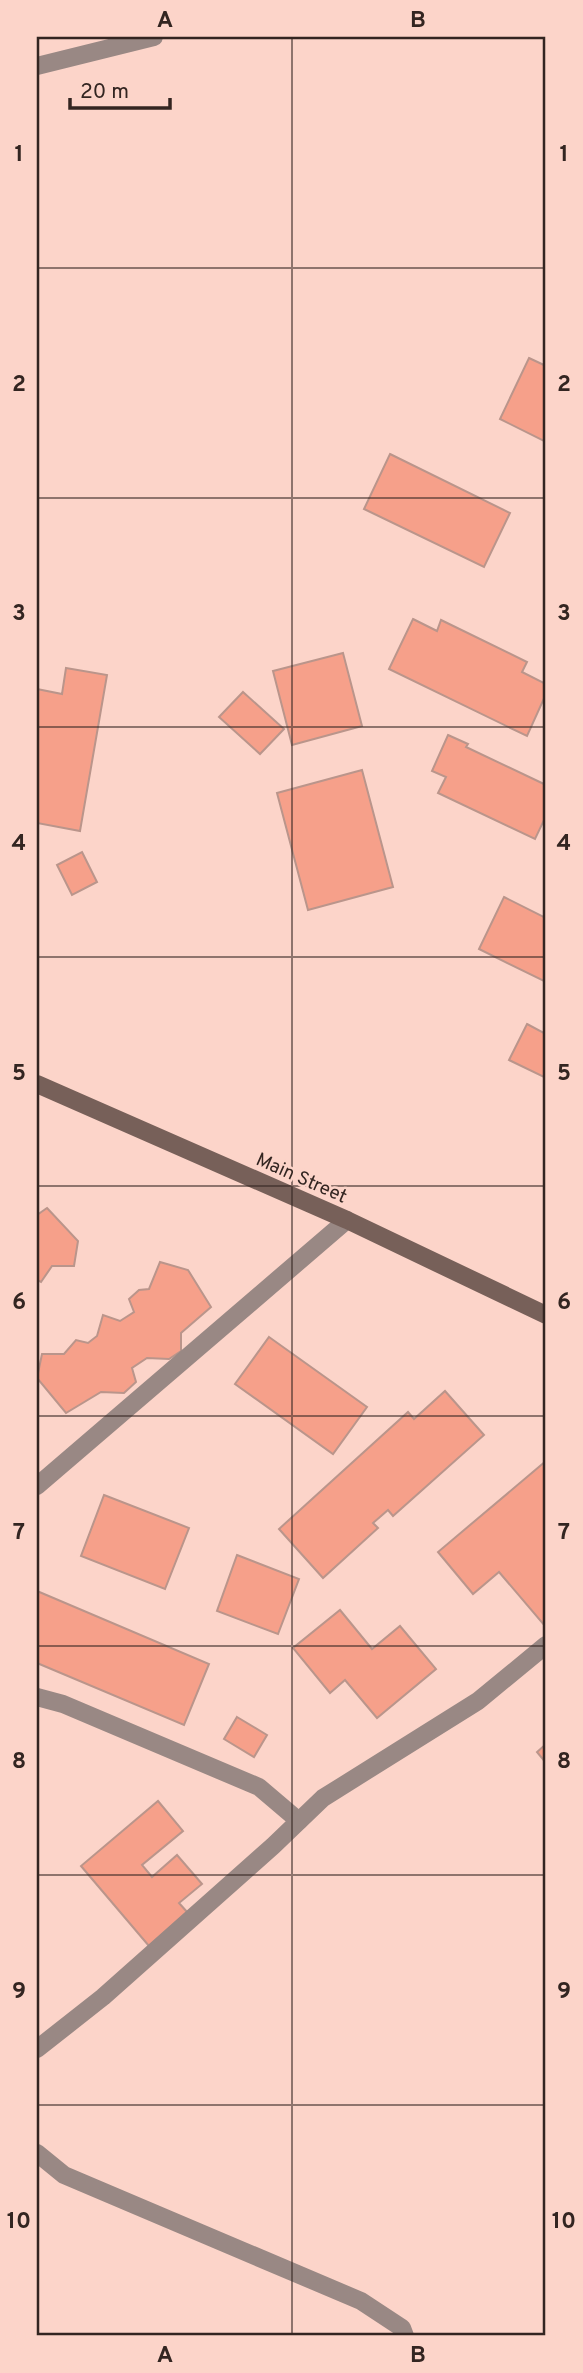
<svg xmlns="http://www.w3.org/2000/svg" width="583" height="2373" font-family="Overpass,sans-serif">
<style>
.building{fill:#f6a08a;stroke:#ba958b;stroke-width:2}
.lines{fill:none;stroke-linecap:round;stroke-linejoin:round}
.minor{stroke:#998884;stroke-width:18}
.secondary{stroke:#776059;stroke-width:18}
.grid{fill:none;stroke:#332521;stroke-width:2;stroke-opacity:0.55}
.labels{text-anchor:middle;stroke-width:5;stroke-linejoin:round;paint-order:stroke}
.street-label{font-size:19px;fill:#332521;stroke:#fcd4c9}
.neatline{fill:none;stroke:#332521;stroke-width:2.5}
.grid-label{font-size:23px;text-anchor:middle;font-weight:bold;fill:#332521}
</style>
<rect width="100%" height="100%" fill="#fcd4c9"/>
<!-- building -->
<g class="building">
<path d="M529,358L546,366V442L500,419Z"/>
<path d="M390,454L510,513L484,567L364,509Z"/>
<path d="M413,619L437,631L441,620L527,662L522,672L546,684V694L527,736L389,669Z"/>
<path d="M343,653L362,726L292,745L273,671Z"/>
<path d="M66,668L107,675L80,831L37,823V689L62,694Z"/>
<path d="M243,692L284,729L260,754L219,717Z"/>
<path d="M448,735L468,744L466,747L546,785V821L544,820L535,839L438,793L446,777L432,771Z"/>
<path d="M362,770L393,887L308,910L277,793Z"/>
<path d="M82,852L97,882L72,895L57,865Z"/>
<path d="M504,897L546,918V982L479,949Z"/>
<path d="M527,1024L546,1034V1078L509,1060Z"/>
<path d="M47,1208L78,1241L74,1266H52L41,1282L37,1280V1215Z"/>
<path d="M160,1262L188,1270L211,1307L181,1333V1351L169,1359L147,1358L132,1368L136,1382L124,1393L101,1392L66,1413L37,1378L42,1354H64L76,1340L88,1343L97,1336L103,1315L120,1321L134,1312L129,1299L139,1290L149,1289Z"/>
<path d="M269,1337L367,1407L333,1454L235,1384Z"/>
<path d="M445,1391L484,1435L393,1516L388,1510L373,1523L378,1528L323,1578L279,1529L408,1412L414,1419Z"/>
<path d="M546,1461V1626H545L499,1572L473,1594L438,1552Z"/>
<path d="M104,1495L189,1528L165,1589L81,1556Z"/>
<path d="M237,1555L299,1579L278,1634L217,1611Z"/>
<path d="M37,1591L209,1664L184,1725L37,1663Z"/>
<path d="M340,1610L372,1649L400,1626L436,1669L377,1718L345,1680L330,1693L293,1648Z"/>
<path d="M237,1717L267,1735L254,1757L224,1739Z"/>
<path d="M546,1744V1763L537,1752Z"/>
<path d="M158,1801L183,1831L142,1865L152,1877L177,1855L202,1884L179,1903L188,1913L149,1946L81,1866Z"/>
</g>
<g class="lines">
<!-- minor -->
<g class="minor">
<path d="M37,66L154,37"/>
<path d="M37,1486L347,1220"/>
<path d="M37,1697L63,1704L259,1787L299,1821"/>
<path d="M37,2049L103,1997L273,1846L323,1798L478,1701L546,1645"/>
<path d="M37,2153L64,2175L361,2301L402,2328L405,2336"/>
</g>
<!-- secondary -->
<path class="secondary" d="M37,1084L347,1220L546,1315"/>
</g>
<!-- grid -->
<path class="grid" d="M292,37V2336M37,268H546M37,498H546M37,727H546M37,957H546M37,1186H546M37,1416H546M37,1646H546M37,1875H546M37,2105H546"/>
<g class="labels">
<!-- street labels -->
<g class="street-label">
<text transform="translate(302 1177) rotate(24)" y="7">Main Street</text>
</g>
</g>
<!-- border -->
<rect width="583" height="2373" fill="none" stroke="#fcd4c9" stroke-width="77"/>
<!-- scale -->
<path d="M70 98v10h100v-10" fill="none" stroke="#332521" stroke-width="3.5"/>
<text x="80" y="98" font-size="21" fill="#332521" stroke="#fcd4c9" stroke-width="5" paint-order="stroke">20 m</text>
<rect x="38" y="38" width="506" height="2296" class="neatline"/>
<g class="grid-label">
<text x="165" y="27">A</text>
<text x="418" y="27">B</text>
<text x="19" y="161">1</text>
<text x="564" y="161">1</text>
<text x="19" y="391">2</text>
<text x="564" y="391">2</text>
<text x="19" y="620">3</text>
<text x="564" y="620">3</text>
<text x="19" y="850">4</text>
<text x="564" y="850">4</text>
<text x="19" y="1080">5</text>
<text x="564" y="1080">5</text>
<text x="19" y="1309">6</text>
<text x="564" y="1309">6</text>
<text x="19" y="1539">7</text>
<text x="564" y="1539">7</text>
<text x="19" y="1768">8</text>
<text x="564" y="1768">8</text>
<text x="19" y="1998">9</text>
<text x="564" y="1998">9</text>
<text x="19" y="2228">10</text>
<text x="564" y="2228">10</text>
<text x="165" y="2362">A</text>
<text x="418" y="2362">B</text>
</g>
</svg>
